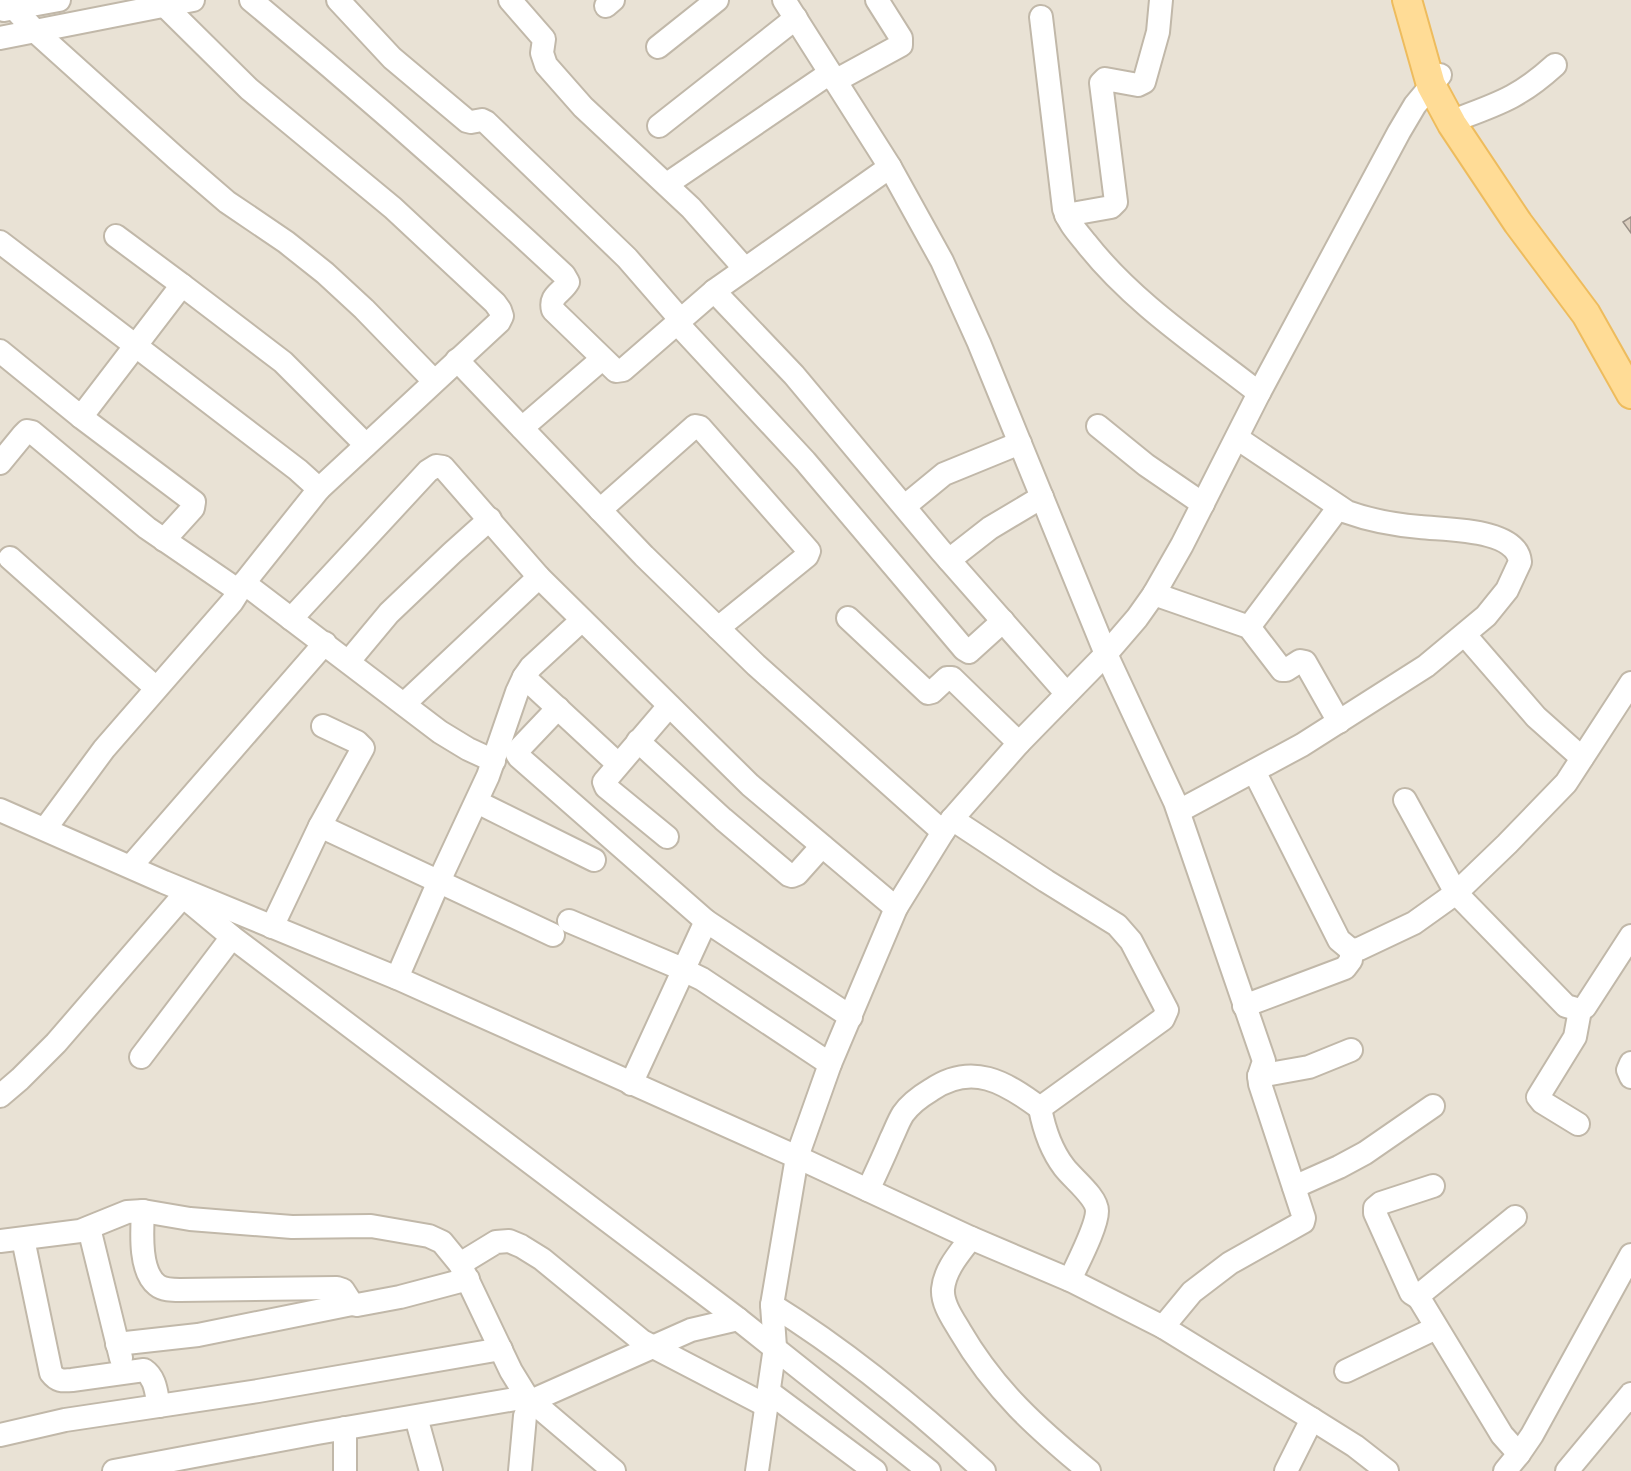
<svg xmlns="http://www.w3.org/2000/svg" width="1631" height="1471" font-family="'Archivo Narrow',sans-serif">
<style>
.residential{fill:#e9e2d5}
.building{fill:#dbcebf;stroke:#999086;stroke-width:1.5}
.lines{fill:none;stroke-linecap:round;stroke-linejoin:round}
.minor-casing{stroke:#c1b8a9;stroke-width:26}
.major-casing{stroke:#eebc5d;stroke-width:32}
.minor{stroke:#fff;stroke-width:22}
.major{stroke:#ffdc96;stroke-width:28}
</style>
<rect width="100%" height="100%" fill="#f5f0e7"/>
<!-- residential -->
<rect class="residential" x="0" y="0" width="1631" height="1471"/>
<!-- building -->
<path class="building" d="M1631,217V233L1623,222Z"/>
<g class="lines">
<defs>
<g id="minor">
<path d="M251,0C358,89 462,180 564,275L568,282C562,293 549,295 553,310L616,371L623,370L714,291L890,167"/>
<path d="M338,0L392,58L467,121L471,122L482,120L486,122L627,258L680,319"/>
<path d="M510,0L544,39L542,53L546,65L583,107L691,208L745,269"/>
<path d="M784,0L890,167L942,261L979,343L1106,654L1175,802L1264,1061L1259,1076L1260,1084L1304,1218L1303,1222L1230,1263L1192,1292L1163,1327"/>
<path d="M606,6L613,0"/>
<path d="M14,8L36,32L176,158L227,202L286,242L325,273L364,309L434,381"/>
<path d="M4,10L59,0"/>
<path d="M1041,17L1064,209C1068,222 1077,232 1086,243C1133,303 1199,346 1259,393"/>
<path d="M0,38L193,0"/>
<path d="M658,47L717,0"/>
<path d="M835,81L901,45V38L877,0"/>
<path d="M1463,117C1504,102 1523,94 1555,65"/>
<path d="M659,126L796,18"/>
<path d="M667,184L830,73"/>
<path d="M1066,215L1111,207L1116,202L1101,83L1105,79L1138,85L1144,82L1158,32L1161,0"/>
<path d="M116,236L182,285"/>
<path d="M0,242L298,470L319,489"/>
<path d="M714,291L794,375L941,551L1066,693"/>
<path d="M676,322L805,461L964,649L969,652L971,650L1003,621"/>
<path d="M0,351L81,417L182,285L283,362L366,445"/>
<path d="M457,360L644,556L756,665L943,832"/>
<path d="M81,417L194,502L193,508L164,540"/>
<path d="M1098,426L1146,465L1203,504"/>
<path d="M522,428L602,359"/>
<path d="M0,463L23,435L27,431L32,432L147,528L239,591"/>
<path d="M905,506L944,474L1020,443"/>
<path d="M600,510L695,426L700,427L809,551L807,556L718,628"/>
<path d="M10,558L156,688"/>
<path d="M949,560L990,528L1042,497"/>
<path d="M244,583L440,732L468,749L494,761"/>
<path d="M1154,594L1249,627L1282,670H1286L1300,661L1305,662L1339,722"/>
<path d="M848,618L928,693L932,692L947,678H952L1019,743"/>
<path d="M291,619L428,471L436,466L443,467L539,577L750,785L896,908"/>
<path d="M1249,627L1339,507"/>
<path d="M1465,635L1536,717L1582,758"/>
<path d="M349,661L389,613L452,553L490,519"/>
<path d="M524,677L618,764"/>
<path d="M404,704L539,577"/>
<path d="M558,708L520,748L517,754L519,757L706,921"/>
<path d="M638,741L723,819L789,875L792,876L797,874L822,846"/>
<path d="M1254,771L1339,940L1351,950L1359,949L1414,923L1456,893L1507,844L1566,783L1631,683"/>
<path d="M1405,800L1456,893L1566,1006L1580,1010L1585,1007L1631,936"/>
<path d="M477,802L594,860"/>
<path d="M0,810L164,882L397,978L797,1157L971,1238L1070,1280L1163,1327L1312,1419L1355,1446L1387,1471"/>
<path d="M1179,811L1302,745L1426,666L1486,616L1507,590L1520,562C1517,528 1445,530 1420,527C1396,525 1369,520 1347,512L1237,438"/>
<path d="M320,826L363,748L357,742L323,726"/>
<path d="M45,829L104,749L232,602L244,583L319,489L499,322L502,316L500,310L495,303L393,208L249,89L165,6"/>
<path d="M667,837L606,787L604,782L669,706"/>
<path d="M131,866L325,643"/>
<path d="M184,897L232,937L738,1319L929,1471"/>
<path d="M569,921L673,965L702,979L830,1064"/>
<path d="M272,927L320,826L553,935"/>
<path d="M397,978L439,881L488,776L517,692L524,677L531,667L582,620"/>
<path d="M1244,1006L1345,968L1351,960V950"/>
<path d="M141,1057L232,937"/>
<path d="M1631,1063L1628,1070L1631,1077"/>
<path d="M1259,1076L1309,1067L1351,1050"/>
<path d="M631,1084L706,921L851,1017"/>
<path d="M0,1096L20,1079L56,1043L183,896"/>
<path d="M1040,1108C1044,1129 1051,1150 1064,1167C1073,1179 1097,1197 1097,1211C1097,1227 1077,1264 1070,1280"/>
<path d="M1578,1124L1542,1102L1538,1097L1575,1037L1580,1010"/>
<path d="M1294,1187L1339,1167L1365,1153L1433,1106"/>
<path d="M868,1190C876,1173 884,1156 891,1139C895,1131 898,1122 903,1114C910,1104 921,1096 931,1090C972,1062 1005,1082 1040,1108L1163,1019L1167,1010L1131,941L1117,925L1046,881L952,819"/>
<path d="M143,1211C142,1231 139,1271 157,1285C163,1290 172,1290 180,1290L337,1288L343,1290L352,1304L357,1305L400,1297L468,1279"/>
<path d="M1515,1217L1424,1291L1419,1298L1502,1435L1519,1454"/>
<path d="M89,1228L121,1358"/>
<path d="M971,1238C959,1254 945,1269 943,1289C942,1304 953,1319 960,1331C995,1391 1037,1428 1089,1471"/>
<path d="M23,1239L51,1373C57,1381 62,1381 72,1380L144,1370C156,1378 156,1393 159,1406"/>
<path d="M0,1241L80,1231L127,1212L143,1211L190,1219L292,1227L371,1226L429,1236L442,1242L460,1264L511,1371L527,1397L614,1471"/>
<path d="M460,1264L496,1242L509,1241L521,1246L542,1259L642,1341L767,1406"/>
<path d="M1419,1298L1411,1293L1375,1213V1208L1381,1203L1433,1186"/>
<path d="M772,1305C848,1352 918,1410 984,1471"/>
<path d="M117,1344L198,1335L352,1304"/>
<path d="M1346,1371L1436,1328"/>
<path d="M769,1392L875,1471"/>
<path d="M416,1417L431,1471"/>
<path d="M345,1428V1471"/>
<path d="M0,1435L65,1420L258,1391L501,1349"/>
<path d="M114,1471L317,1433L527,1397"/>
<path d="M520,1471L525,1416L531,1401L691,1330L738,1319"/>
<path d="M757,1471L775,1347L772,1305L797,1157L830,1064L896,908L943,832L952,819L1019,743L1106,654L1137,618L1154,594L1182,545L1259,393L1399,132L1415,105L1440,75"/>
<path d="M1286,1471L1312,1419"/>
<path d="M1505,1471L1519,1454L1532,1435L1631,1255"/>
<path d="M1567,1471L1631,1394"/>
</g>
<path id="major" d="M1407,0L1431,85L1452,124L1518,223L1586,314L1631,394"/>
</defs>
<!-- minor casing -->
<use href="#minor" class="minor-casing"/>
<!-- major casing -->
<use href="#major" class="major-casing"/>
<!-- minor -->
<use href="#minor" class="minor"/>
<!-- major -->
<use href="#major" class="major"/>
</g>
</svg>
